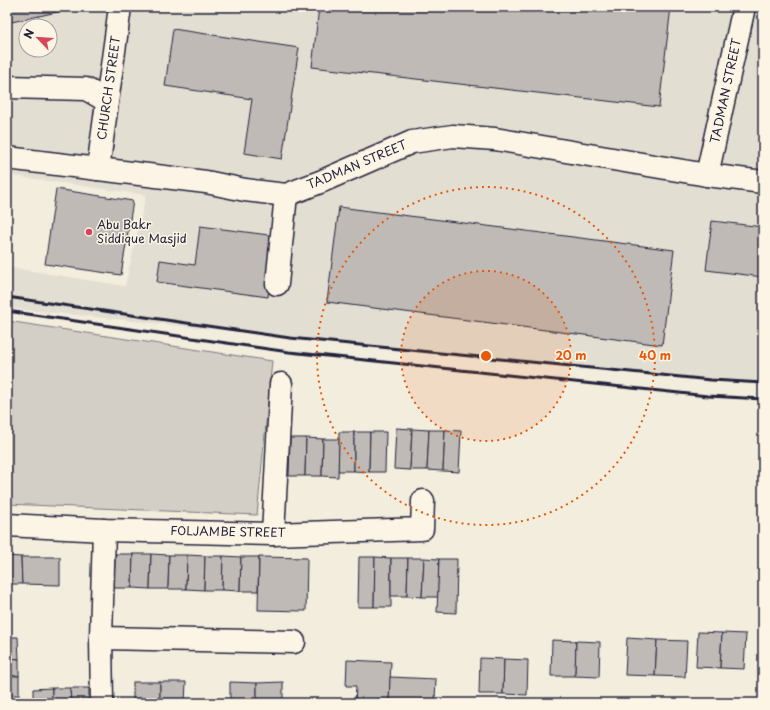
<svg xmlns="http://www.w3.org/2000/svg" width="770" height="710" font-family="'Playpen Sans',sans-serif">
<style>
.built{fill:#e3ded2;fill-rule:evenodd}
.green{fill:#d4cfc6;stroke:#7b7880}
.building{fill:#bfbab6;stroke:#22223b}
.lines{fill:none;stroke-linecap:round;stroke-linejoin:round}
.minor-casing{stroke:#22223b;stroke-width:25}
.minor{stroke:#fcf5e5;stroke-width:22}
.rail{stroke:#22223b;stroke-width:3}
.ring{fill:none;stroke:#e8590c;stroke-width:2;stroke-dasharray:2 4}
.poi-dot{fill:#d1495b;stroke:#fcf5e5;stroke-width:1.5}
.labels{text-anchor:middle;stroke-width:3;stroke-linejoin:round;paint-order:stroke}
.street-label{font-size:12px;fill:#22223b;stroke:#fcf5e5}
.poi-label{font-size:12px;fill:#22223b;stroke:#fcf5e5;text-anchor:start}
.centre{fill:#e8590c;stroke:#fcf5e5;stroke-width:2}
.ring-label{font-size:12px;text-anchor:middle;font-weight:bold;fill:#e8590c;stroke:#fcf5e5;stroke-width:3;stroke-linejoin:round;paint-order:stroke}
</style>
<rect width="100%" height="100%" fill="#f3edde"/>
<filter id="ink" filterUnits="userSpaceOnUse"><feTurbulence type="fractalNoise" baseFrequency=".025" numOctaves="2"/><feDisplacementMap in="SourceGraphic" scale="8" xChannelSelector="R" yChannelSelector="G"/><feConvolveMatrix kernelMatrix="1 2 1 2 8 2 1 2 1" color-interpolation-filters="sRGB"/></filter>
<g filter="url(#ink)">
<!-- built -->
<path class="built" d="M7,7H763V383L711,380L7,308V267L125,286L146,195L7,175ZM26,26H50V50H26Z"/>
<!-- green -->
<path class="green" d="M7,321L272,361L257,515L7,504Z"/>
<!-- building -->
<g class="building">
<path d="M7,7H80L7,23Z"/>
<path d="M319,7H671L659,107L312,67Z"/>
<path d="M173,29L299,48L282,159L244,153L252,99L165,86Z"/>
<path d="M56,189L133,201L121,275L45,264Z"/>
<path d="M339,207L674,250L662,345L327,302Z"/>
<path d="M712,221L763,227V277L706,270Z"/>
<path d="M200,226L276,236L268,297L157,282L160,260L195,265Z"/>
<path d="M396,428L412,429L410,470L394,469Z"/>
<path d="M412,429L429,430L427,470H410Z"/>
<path d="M429,430H445L443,471L427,470Z"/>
<path d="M445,430L461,431L459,472L443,471Z"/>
<path d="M339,432H354V471H338Z"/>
<path d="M354,432H370L369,472L354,471Z"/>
<path d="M370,432H386L385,472H369Z"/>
<path d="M290,438H306L305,476H289Z"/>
<path d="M306,438L323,439L322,476H305Z"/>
<path d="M323,439H339L338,477L322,476Z"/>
<path d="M115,554H133L132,588H114Z"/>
<path d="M133,554H151L150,589L132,588Z"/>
<path d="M151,554L169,555L168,589H150Z"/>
<path d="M169,555H187L186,589H168Z"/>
<path d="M187,555L205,556L204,590L186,589Z"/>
<path d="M7,556L21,557L22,584H7Z"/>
<path d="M205,556H223L222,590H204Z"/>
<path d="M223,556L241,557L240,591L222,590Z"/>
<path d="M21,557H60V585L22,584Z"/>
<path d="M241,557H259L258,591H240Z"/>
<path d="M259,557L307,558L306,611L258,610Z"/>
<path d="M359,557H375L374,607H358Z"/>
<path d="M375,557L391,558V607H374Z"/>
<path d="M391,558H408L407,596H391Z"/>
<path d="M408,558H424L422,597L407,596Z"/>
<path d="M424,558L439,559L438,597H422Z"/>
<path d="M439,559H457L456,613L437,612Z"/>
<path d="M698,632L722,633L720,668L696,667Z"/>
<path d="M722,633L746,634L744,669L720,668Z"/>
<path d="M7,637H18L19,659L7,658Z"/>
<path d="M627,638L657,640L655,676L625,675Z"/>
<path d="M552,640L576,641L575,676H551Z"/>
<path d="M657,640L687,641L685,677L655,676Z"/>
<path d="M576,641L600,642L599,677L575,676Z"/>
<path d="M7,658L19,659V676H7Z"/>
<path d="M480,658L504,659L503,694H479Z"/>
<path d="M504,659L528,660L527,695L503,694Z"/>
<path d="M347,660L391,662L389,703H355L356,686H346Z"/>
<rect x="7" y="676" width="12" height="19"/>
<path d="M390,677L436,679L435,700H420V703H389Z"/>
<rect x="133" y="682" width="27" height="21"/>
<path d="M160,682H186L185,703H160Z"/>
<path d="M230,682L257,683V703H230Z"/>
<path d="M283,682V703H257V683Z"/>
<path d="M52,688V703H33V689Z"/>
<path d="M52,688H70L71,703H52Z"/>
<path d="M70,688H89V703H71Z"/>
</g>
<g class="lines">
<defs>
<g id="minor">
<path d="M7,87L86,89L107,101"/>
<path d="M7,158L206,182L245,190L286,195L320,182L412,142L453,136L495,139L707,175L763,182"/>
<path d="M98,169L120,7"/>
<path d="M707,175L744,7"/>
<path d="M277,284L286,195"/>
<path d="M7,525L104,530L273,534L422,529L423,501"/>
<path d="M273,534L281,384"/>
<path d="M101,638L294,642"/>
<path d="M102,703L101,638L104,530"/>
</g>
</defs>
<!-- minor casing -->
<use href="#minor" class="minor-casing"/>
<!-- minor -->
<use href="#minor" class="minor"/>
<!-- rail -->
<g class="rail">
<path d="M7,297L290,338L711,380L763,383"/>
<path d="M7,311L289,352L708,396L763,399"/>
</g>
</g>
</g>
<!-- distance rings -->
<circle cx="486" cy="356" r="85" fill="#e8590c" fill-opacity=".12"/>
<g class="ring">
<circle cx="486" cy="356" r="85"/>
<circle cx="486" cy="356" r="169"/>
</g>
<!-- markers -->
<circle class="poi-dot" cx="89" cy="232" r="4"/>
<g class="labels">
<!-- street labels -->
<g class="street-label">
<text transform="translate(109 88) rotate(-82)" y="4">CHURCH STREET</text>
<text transform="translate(726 91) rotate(-78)" y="4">TADMAN STREET</text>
<text transform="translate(357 165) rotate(-23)" y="4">TADMAN STREET</text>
<text transform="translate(228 532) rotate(1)" y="4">FOLJAMBE STREET</text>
</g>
<!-- poi labels -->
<g class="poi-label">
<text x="97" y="229">Abu Bakr<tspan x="97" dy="14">Siddique Masjid</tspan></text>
</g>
</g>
<circle cx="486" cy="356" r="6" class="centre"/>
<g class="ring-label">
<text x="571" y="360">20 m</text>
<text x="655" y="360">40 m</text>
</g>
<!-- margin -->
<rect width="770" height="710" fill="none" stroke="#fcf5e5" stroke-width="24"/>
<rect x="12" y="12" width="746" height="686" fill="none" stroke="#22223b" stroke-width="1.5" filter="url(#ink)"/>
<!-- north arrow -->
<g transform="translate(38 38) rotate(295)"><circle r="19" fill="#fcf5e5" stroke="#a5a1a1"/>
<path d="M0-3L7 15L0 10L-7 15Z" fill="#d1495b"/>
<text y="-6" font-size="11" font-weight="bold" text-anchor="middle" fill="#22223b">N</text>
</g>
</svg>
